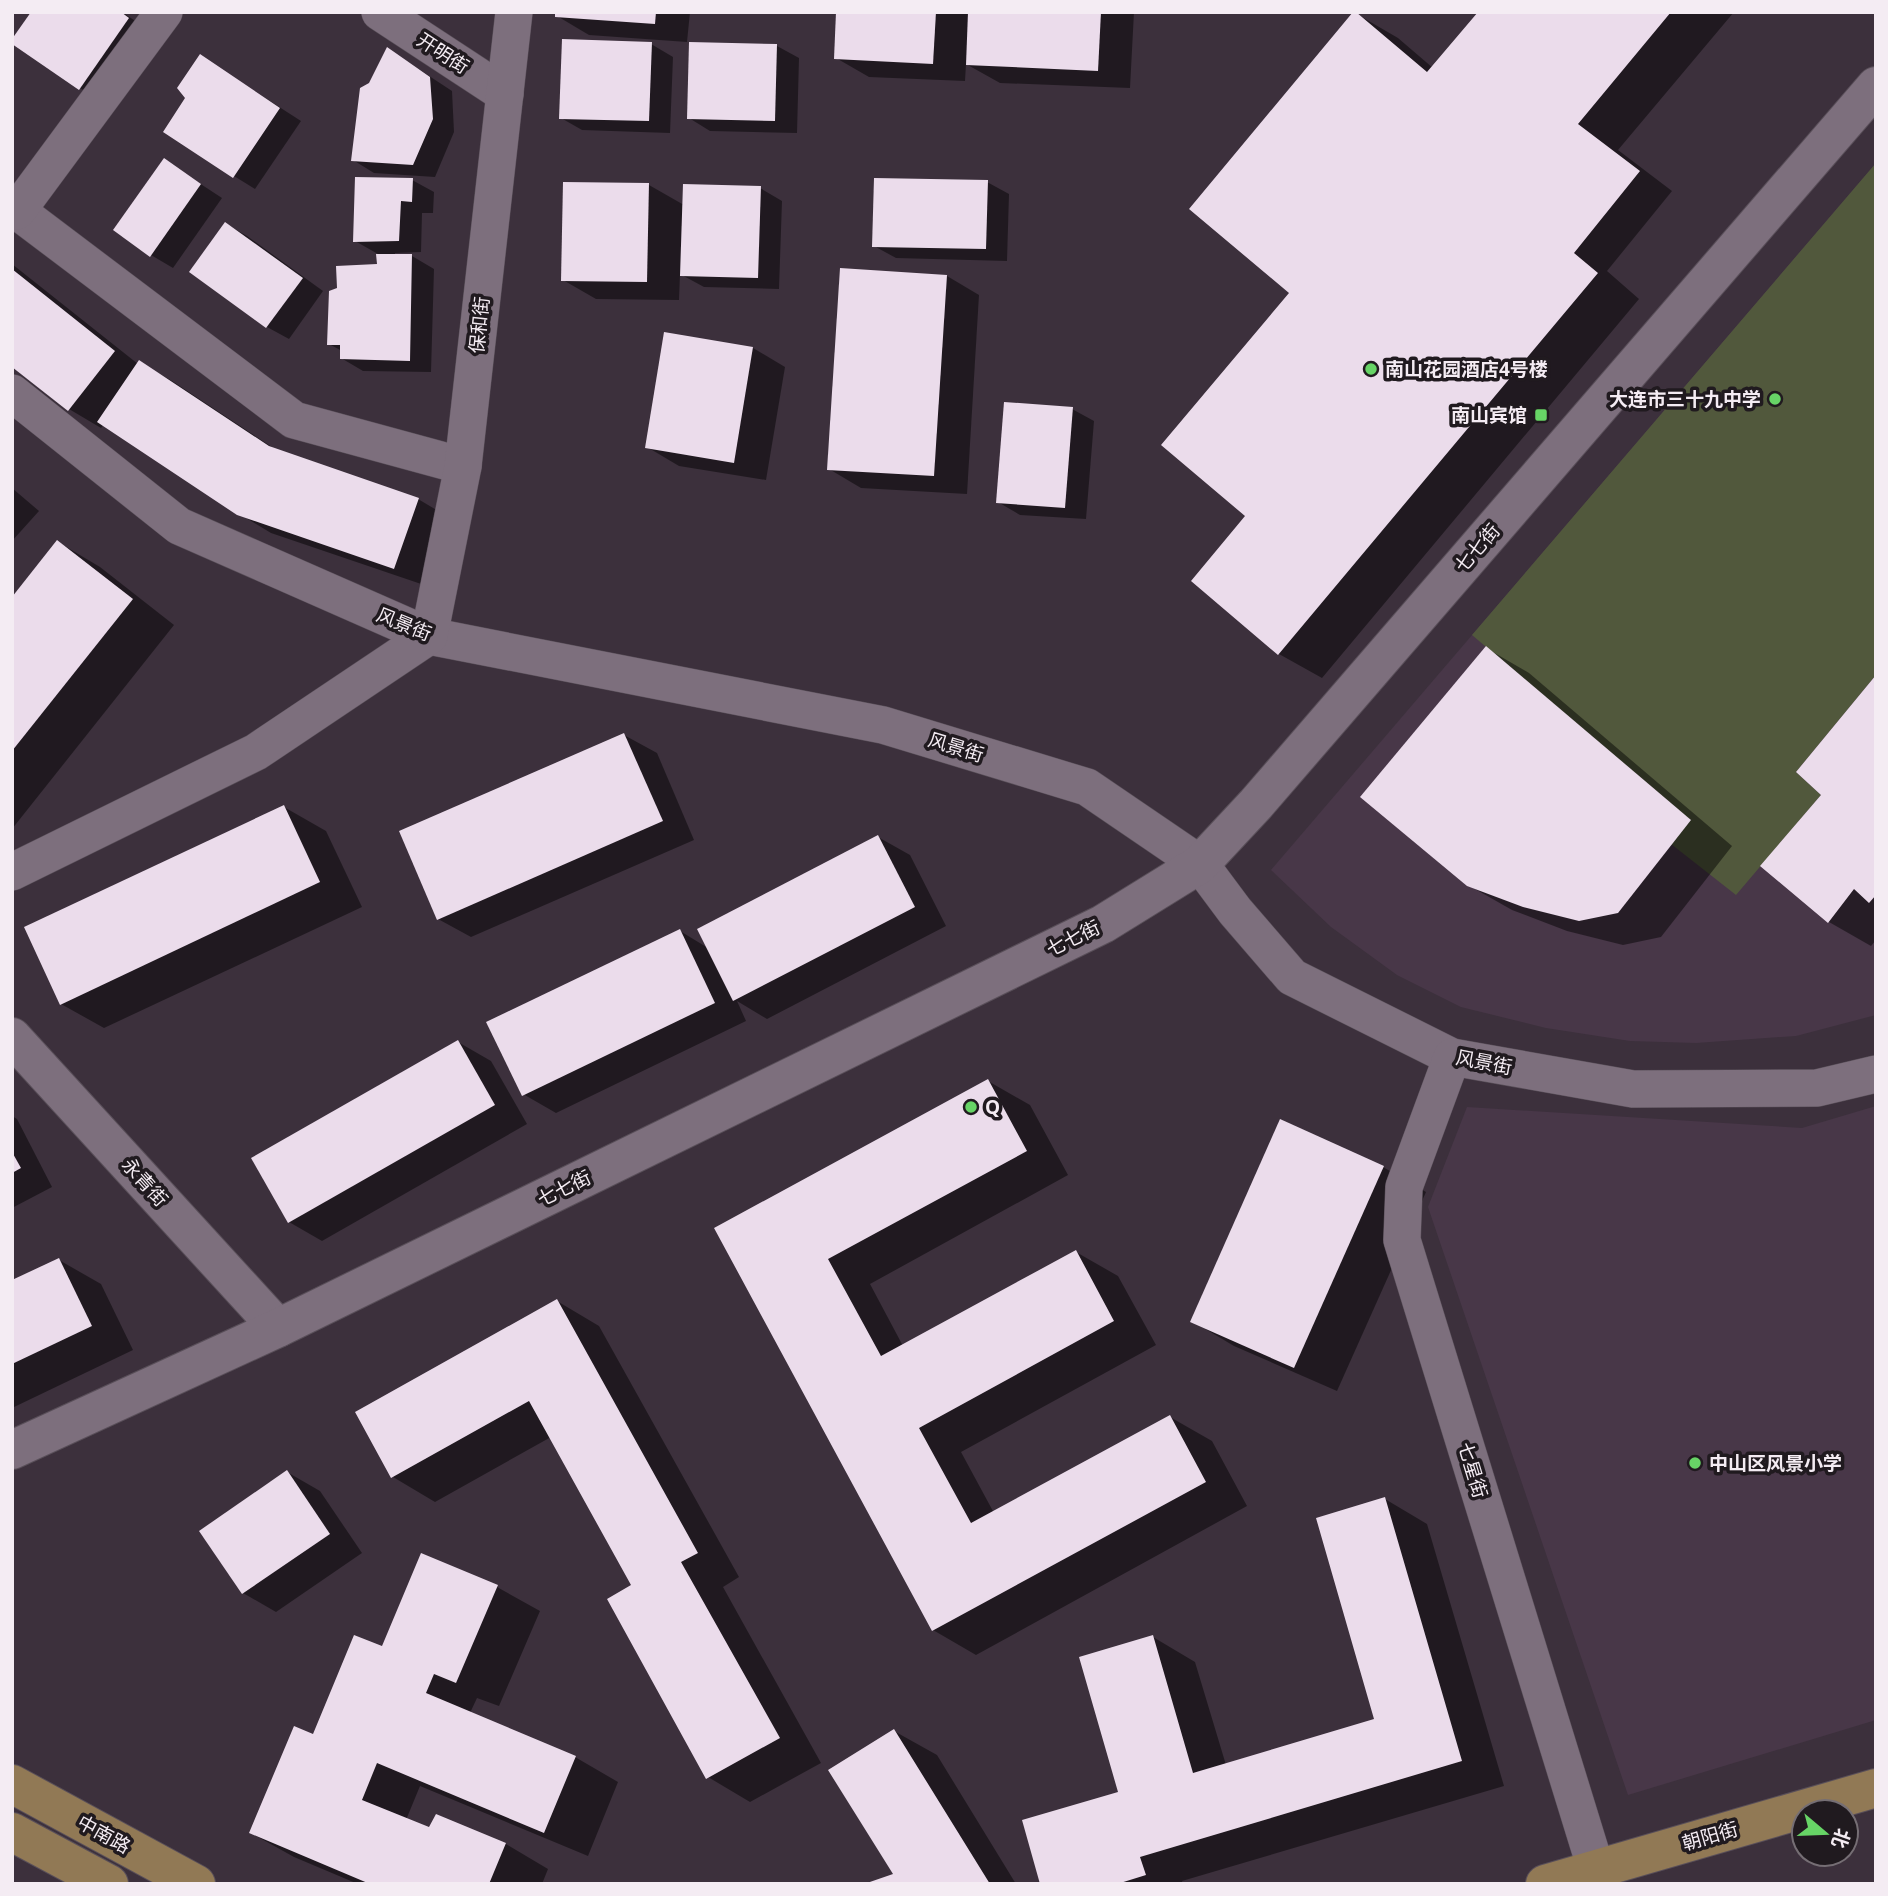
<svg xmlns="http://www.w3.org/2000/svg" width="1888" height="1896" font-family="'Open Sans','Noto Sans SC',sans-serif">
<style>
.built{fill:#483748}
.green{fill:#51583c}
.shadow{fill:#0007}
.building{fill:#ebdceb}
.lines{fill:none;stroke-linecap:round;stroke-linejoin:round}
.street-casing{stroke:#594f59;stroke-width:38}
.secondary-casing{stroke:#594f59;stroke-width:40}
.primary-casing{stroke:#594f59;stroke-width:40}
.street{stroke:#7d6f7d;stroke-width:37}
.secondary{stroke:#7d6f7d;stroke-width:38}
.primary{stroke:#917955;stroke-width:38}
.poi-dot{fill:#67d466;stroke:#201a1f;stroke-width:2.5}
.labels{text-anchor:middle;stroke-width:7;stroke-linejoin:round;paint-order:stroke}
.street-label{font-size:19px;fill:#f4ecf3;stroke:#201a1f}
.poi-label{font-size:19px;font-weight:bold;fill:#f4ecf3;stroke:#201a1f;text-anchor:start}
</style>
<rect width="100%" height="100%" fill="#3c303c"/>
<!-- built -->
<g class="built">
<path d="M1876,163V1015L1796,1036L1696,1043L1630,1041L1546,1028L1461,1007L1397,975L1331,927L1271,870Z"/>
<path d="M1876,1106V1720L1628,1795L1428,1207L1467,1107L1802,1128Z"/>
</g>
<!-- green -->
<path class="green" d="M1876,163V675L1796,772L1821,795L1736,895L1671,844L1690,820L1472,635Z"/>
<!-- shadow -->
<g class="shadow">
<path d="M33,12H122L150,31L101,101L80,88Z"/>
<path d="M557,12H690L687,42L589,35L557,16Z"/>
<path d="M838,12H1134L1130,88L1000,83L966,64L965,81L869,77L836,58Z"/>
<path d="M1480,12H1734L1618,150L1672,191L1607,271L1639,299L1322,678L1279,654L1193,581L1247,516L1291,293L1355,13L1398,38L1433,68Z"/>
<path d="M651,44L673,57L670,133L582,130L561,118Z"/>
<path d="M777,46L799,58L797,133L710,131L689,118Z"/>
<path d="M388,49L452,91L454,132L435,177L374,173L353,160L371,85Z"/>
<path d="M200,56L301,121L255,189L234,176L187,98Z"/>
<path d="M164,160L222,198L173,268L151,255Z"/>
<path d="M412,180L434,192L433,213H422L421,252L395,253V256H412L434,269L431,372L363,371L341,358L342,351L329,344L379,266L378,254L355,241Z"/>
<path d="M987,182L1009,194L1007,261L896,258L874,246Z"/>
<path d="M649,185L684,205L760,188L782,201L779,289L704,287L680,274L679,300L596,299L563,280Z"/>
<path d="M226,224L247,236L323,291L289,339L267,327L191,272Z"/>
<path d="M12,264L138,364L139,362L172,381L278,451L418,499L450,518L427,586L271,533L238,513L104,424L101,428L69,409L12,364Z"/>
<path d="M842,270L947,276L979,295L967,494L861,488L829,469Z"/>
<path d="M753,348L785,367L766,480L679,466L647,447Z"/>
<path d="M1072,409L1094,421L1086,519L1020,515L998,502Z"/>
<path d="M12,488L39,511L12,541Z"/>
<path d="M58,542L100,567L174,625L12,829V600Z"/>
<path d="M1486,648L1529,673L1732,846L1661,937L1623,945L1567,931L1512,910L1468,885Z"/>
<path d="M1876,678V940L1871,946L1829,922L1823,794Z"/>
<path d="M624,735L657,753L694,840L471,937L438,919Z"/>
<path d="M284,807L326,831L362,907L104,1028L61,1004Z"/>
<path d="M878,837L910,855L946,926L767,1019L737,1001L746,1021L556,1113L523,1094L680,931L708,948Z"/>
<path d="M458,1042L491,1061L527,1124L322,1241L289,1222Z"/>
<path d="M988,1081L1030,1105L1068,1175L870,1284L903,1346L1076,1252L1118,1276L1156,1345L961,1452L994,1513L1170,1417L1212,1441L1247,1506L976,1655L933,1630L716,1229Z"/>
<path d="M12,1116L17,1119L52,1187L12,1208Z"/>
<path d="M1281,1121L1383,1167L1426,1192L1337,1391L1234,1346L1192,1321Z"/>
<path d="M59,1260L101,1284L133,1350L12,1408V1282Z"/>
<path d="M557,1301L599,1326L739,1577L723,1587L821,1763L750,1802L708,1777L633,1586L551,1437L435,1502L393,1477Z"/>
<path d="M287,1472L320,1491L362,1553L276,1612L243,1593Z"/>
<path d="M1385,1499L1427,1524L1504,1786L1182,1881L1183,1884H1042L1120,1793L1153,1637L1195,1662L1226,1765L1376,1721Z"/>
<path d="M497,1587L540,1611L499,1706L477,1698L470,1713L575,1757L618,1782L588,1856L420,1786L406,1820L430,1830L436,1816L506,1844L548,1869L542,1884H358L294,1857L251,1833L314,1736L383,1648Z"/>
<path d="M894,1731L937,1755L1016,1884H868L896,1875Z"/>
</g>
<!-- building -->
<g class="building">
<path d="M31,12H121L129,18L79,90L12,44V39Z"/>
<path d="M555,12H656L655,24L555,17Z"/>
<path d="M836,12H936L933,64L834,59Z"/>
<path d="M968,12H1101L1098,71L966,65Z"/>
<path d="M1353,12H1356L1427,72L1478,12H1671L1578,124L1640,171L1574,253L1598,273L1278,655L1191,581L1245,516L1161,445L1289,293L1189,209Z"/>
<path d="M562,39L652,42L649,121L559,119Z"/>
<path d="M689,42L777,44L775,121L687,119Z"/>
<path d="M387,47L430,77L433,119L413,165L351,161L360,88L369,83Z"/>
<path d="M200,54L280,108L233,178L163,132L185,98L177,88Z"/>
<path d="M164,158L201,184L150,257L113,230Z"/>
<path d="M355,177L413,178L412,202L401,201L399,241L353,242Z"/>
<path d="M874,178L988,180L986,249L872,247Z"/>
<path d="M563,182L649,183L647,282L561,281Z"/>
<path d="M683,184L761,186L758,278L680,276Z"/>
<path d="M225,222L303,278L266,328L189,272Z"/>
<path d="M376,254H412L410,361L340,359V345H327L329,291L337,288L336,266L377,264Z"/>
<path d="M840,268L947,275L934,476L827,470Z"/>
<path d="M12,269L115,351L68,411L12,367Z"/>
<path d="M664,332L753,347L734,463L645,448Z"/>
<path d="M139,360L269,446L419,498L394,569L237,515L97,422Z"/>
<path d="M1004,402L1073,407L1065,508L996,503Z"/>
<path d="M57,540L133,599L12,751V597Z"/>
<path d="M1486,646L1691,820L1618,913L1579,921L1523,907L1467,886L1360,797Z"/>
<path d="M1876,675V895L1869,903L1854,889L1828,923L1760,866L1821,795L1796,772Z"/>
<path d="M624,733L663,821L437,920L399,831Z"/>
<path d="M284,805L320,882L60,1005L24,927Z"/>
<path d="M878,835L915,907L733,1001L697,929Z"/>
<path d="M680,929L715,1003L522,1096L486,1022Z"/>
<path d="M458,1040L495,1105L288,1223L251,1158Z"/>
<path d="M988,1079L1027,1151L828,1259L881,1356L1076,1250L1114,1321L919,1428L971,1523L1170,1415L1206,1482L932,1631L714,1228Z"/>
<path d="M1280,1119L1384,1166L1294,1368L1190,1322Z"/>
<path d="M12,1152L21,1168L12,1173Z"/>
<path d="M59,1258L92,1326L12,1364V1280Z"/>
<path d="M557,1299L698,1553L681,1562L780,1738L706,1779L607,1599L631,1585L529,1401L391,1478L355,1412Z"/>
<path d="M287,1470L330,1534L242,1594L199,1531Z"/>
<path d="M1385,1497L1462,1761L1140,1857L1146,1875L1117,1884H1040L1022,1820L1118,1792L1079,1657L1153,1635L1193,1773L1374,1719L1316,1518Z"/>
<path d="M421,1553L498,1585L456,1683L434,1674L426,1693L576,1756L544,1833L377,1763L362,1800L429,1827L436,1814L506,1843L489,1884H370L249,1833L294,1726L313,1734L354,1635L382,1646Z"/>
<path d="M894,1729L990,1884H864L893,1874L828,1770Z"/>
</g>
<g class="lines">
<defs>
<g id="street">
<path d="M380,12L505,94"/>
<path d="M12,207L294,420L463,466"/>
<path d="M17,211L164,12"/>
<path d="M12,393L179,526L429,636L883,725L1087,787L1200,864L1235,911L1292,977L1452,1057L1633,1089L1817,1088L1876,1074"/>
<path d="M12,872L256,752L429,636L463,466L514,12"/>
<path d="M1452,1057L1404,1187L1402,1240L1596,1869L1595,1884"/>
</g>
<g id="secondary">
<path d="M12,1037L278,1328"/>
<path d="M12,1450L278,1328L1103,924L1200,864L1256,804L1876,86"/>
</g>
<g id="primary">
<path d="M12,1784L196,1884"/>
<path d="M12,1832L109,1884"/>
<path d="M1545,1884L1876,1788"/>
</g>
</defs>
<!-- street casing -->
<use href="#street" class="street-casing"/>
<!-- secondary casing -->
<use href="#secondary" class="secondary-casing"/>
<!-- primary casing -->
<use href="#primary" class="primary-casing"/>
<!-- street -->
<use href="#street" class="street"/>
<!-- secondary -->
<use href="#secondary" class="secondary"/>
<!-- primary -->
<use href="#primary" class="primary"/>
</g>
<!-- markers -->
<g class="poi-dot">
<circle cx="1371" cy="369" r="7"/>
<circle cx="1775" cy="399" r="7"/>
<rect x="1534" y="408" width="14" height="14" rx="3.5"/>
<circle cx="971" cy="1107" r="7"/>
<circle cx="1695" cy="1463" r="7"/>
</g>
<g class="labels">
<!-- street labels -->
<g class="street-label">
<text transform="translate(443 53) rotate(33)" y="7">开明街</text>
<text transform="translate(479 325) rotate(-84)" y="7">保和街</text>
<text transform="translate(1477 548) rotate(-49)" y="7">七七街</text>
<text transform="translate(404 624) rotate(22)" y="7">风景街</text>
<text transform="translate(956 747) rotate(17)" y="7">风景街</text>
<text transform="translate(1073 938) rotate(-26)" y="7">七七街</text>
<text transform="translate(1484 1062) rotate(11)" y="7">风景街</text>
<text transform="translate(145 1182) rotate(48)" y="7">永青街</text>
<text transform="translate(564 1188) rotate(-26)" y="7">七七街</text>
<text transform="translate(1473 1470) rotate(73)" y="7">七星街</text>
<text transform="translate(104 1834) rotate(29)" y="7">中南路</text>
<text transform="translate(1710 1836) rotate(-16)" y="7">朝阳街</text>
</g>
<!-- poi labels -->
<g class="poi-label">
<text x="1385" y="376">南山花园酒店4号楼</text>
<text x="1761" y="406" text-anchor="end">大连市三十九中学</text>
<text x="1527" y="422" text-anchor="end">南山宾馆</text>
<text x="985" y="1114">Q</text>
<text x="1709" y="1470">中山区风景小学</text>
</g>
</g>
<!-- border -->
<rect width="1888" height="1896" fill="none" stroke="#f4ecf3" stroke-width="28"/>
<!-- north arrow -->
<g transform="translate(1825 1833) rotate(109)"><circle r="33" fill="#201a1f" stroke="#756e74" stroke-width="2"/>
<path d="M0-5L12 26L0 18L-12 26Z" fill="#67d466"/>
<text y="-10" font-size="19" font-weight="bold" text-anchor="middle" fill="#f4ecf3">北</text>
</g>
</svg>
